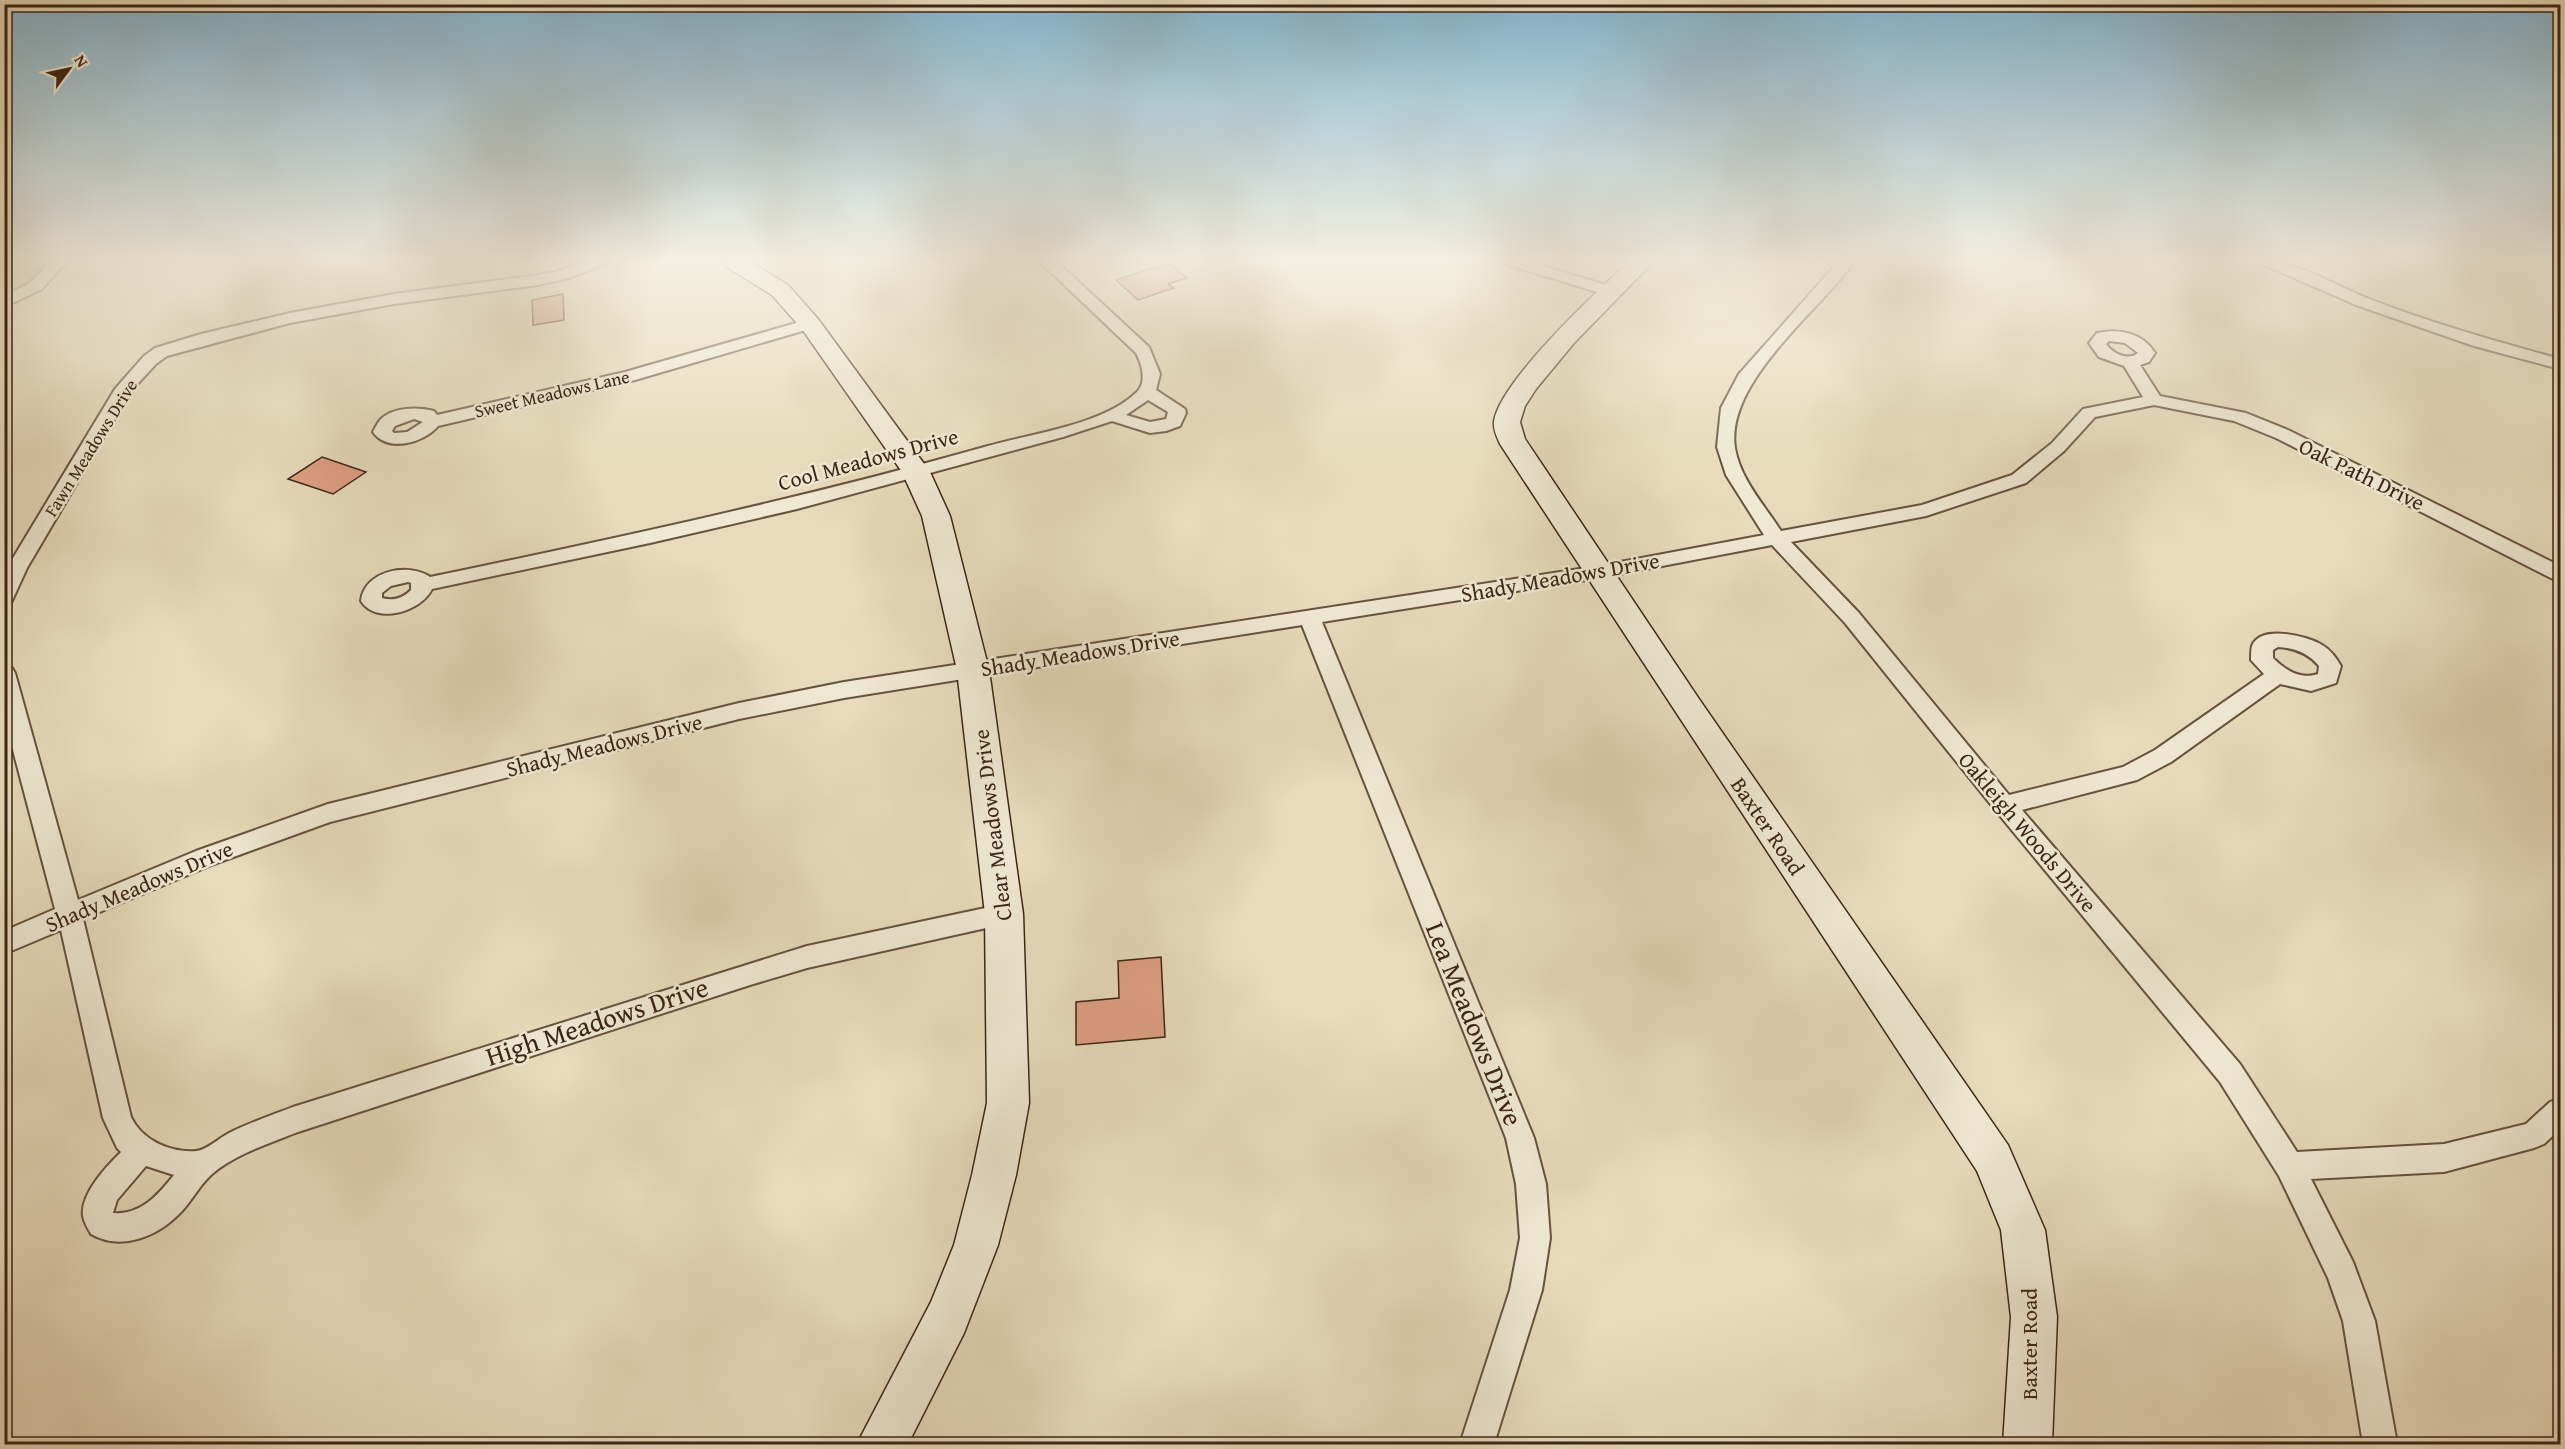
<svg xmlns="http://www.w3.org/2000/svg" width="2565" height="1449" font-family="'Gentium Book Plus',serif">
<style>
.green{fill:#babe8d;stroke:#7b7252;stroke-width:1.5}
.building{fill:#dea084;stroke:#3c2516;stroke-width:1.5}
.lines{fill:none;stroke-linecap:round;stroke-linejoin:round}
.street-casing{stroke:#67523f;stroke-width:4}
.secondary-casing{stroke:#3c2516;stroke-width:3}
.street{fill:#efe8d3;fill-rule:evenodd}
.secondary{fill:#efe8d3;fill-rule:evenodd}
.labels{text-anchor:middle;stroke-width:5;stroke-linejoin:round;paint-order:stroke}
.far-street-label{font-size:18px;fill:#3c2516;stroke:#efe8d3}
.street-label{font-size:22px;fill:#3c2516;stroke:#efe8d3}
.near-street-label{font-size:27px;fill:#3c2516;stroke:#efe8d3}
</style>
<rect width="100%" height="100%" fill="#e7dbbb"/>
<filter id="stains"><feTurbulence type="fractalNoise" baseFrequency=".00333" numOctaves="4"/><feColorMatrix values="0 0 0 0 .2 0 0 0 0 .09 0 0 0 0 .02 0 0 0 .5 -.17"/></filter>
<radialGradient id="worn" r=".72"><stop offset=".6" stop-color="#630" stop-opacity="0"/><stop offset="1" stop-color="#630" stop-opacity=".3"/></radialGradient>
<!-- green -->
<path class="green" d="M5,261H46C34,277 24,289 5,296Z"/>
<!-- building -->
<g class="building">
<path d="M1169,263L1187,278L1168,284L1174,288L1138,300L1116,280Z"/>
<path d="M563,294L564,320L533,325L532,300Z"/>
<path d="M322,457L366,472L333,494L288,479Z"/>
<path d="M1161,957L1165,1037L1076,1045V1002L1119,998L1118,961Z"/>
</g>
<g class="lines">
<defs>
<g id="street">
<path d="M51,261H67L42,289L4,307V296L30,283Z"/>
<path d="M586,261H608L605,264L569,278L538,285L394,304L290,323L167,356L156,364L131,391L27,568L11,603L4,605V574L7,568L115,389L144,356L155,348L201,334L290,313L394,294L538,275L559,271Z"/>
<path d="M1039,261H1056L1149,347L1160,374L1156,390L1185,409L1186,413L1180,426L1166,431L1150,433L1112,421L1063,437L797,509L650,543L432,589C421,612 376,625 361,601C364,571 408,562 430,577C618,538 804,498 988,446C1033,433 1103,425 1137,392C1147,381 1142,365 1136,353ZM1148,400L1168,412L1166,419L1150,422L1126,415ZM408,582L411,583V590C402,599 393,601 382,598V593L391,586Z"/>
<path d="M1502,261H1526L1616,288L1618,291L1610,296L1604,294L1505,264Z"/>
<path d="M1839,261H1855C1819,311 1725,382 1735,448C1740,479 1765,506 1781,531L1922,505L2012,475L2052,443L2083,409L2143,397L2124,366L2099,357L2089,343L2097,333C2120,328 2143,333 2155,353L2149,362L2140,365L2160,396L2246,413L2288,430L2560,566V580L2553,579L2276,438L2234,421L2154,405L2095,417L2064,451L2026,483L1926,516L1791,542L1859,613L2009,795L2123,767L2155,750L2264,674L2251,660C2251,656 2251,650 2252,646C2260,624 2308,636 2322,645C2331,650 2336,658 2341,666L2336,683L2311,691L2280,684L2171,762L2137,780L2022,810L2240,1064L2297,1152L2444,1144L2526,1124L2550,1102L2560,1098V1129L2544,1144L2534,1148L2444,1172L2311,1179L2353,1262L2375,1321L2397,1444H2363L2343,1321L2328,1278L2279,1176L2220,1082L1996,811L1845,623L1772,545L1599,578L1322,622L1534,1138L1546,1184L1550,1238L1542,1290L1494,1444H1460L1510,1290L1520,1238L1516,1184L1506,1138L1302,625L844,698L739,719L330,822L214,864L83,919L131,1117C142,1140 170,1153 196,1151C207,1150 219,1138 229,1133C249,1123 272,1115 293,1107L807,946L1004,904L1013,907L1017,914L1013,921L1004,924L807,968L750,985L298,1132C270,1143 233,1155 211,1175C200,1185 192,1200 182,1211C159,1236 122,1252 91,1234C88,1229 84,1222 83,1216C80,1194 107,1166 121,1152L117,1148L103,1118L61,930L4,954V931L55,909L4,716V666L12,668L15,673L78,900L196,851L328,804L739,703L844,682L1599,566L1764,535L1726,475L1717,447L1721,408L1739,374ZM2109,341L2125,343L2138,353C2128,361 2113,354 2106,344ZM2278,647C2295,648 2308,653 2319,666L2318,674C2301,680 2285,670 2273,658V650ZM146,1166L174,1175C158,1195 141,1215 113,1213L117,1200Z"/>
<path d="M2259,261C2296,260 2333,285 2367,298C2430,323 2495,341 2560,359V369L2474,346L2356,305L2262,264Z"/>
<path d="M810,319L816,321L818,324L816,327L635,380L438,426C424,443 388,453 373,432C375,428 378,422 381,419C394,407 418,407 434,411L437,415L625,372ZM414,419L423,422L407,432L394,433L392,431L395,426Z"/>
</g>
<g id="secondary">
<path d="M722,261H749L788,285L818,319L930,472L950,516L989,670L1023,914L1029,1103L1016,1175L998,1245L964,1333L908,1444H857L931,1302L954,1245L972,1175L987,1103L985,914L957,670L922,516L902,472L802,329L772,295L725,266Z"/>
<path d="M1630,261H1654L1574,343L1536,389L1525,406L1520,422L1525,439L1699,699L2008,1145L2045,1230L2057,1317L2052,1444H2003L2011,1317L2001,1230L1977,1171L1500,444C1497,437 1493,429 1494,422C1499,382 1599,289 1630,261Z"/>
</g>
</defs>
<!-- street casing -->
<use href="#street" class="street-casing"/>
<!-- secondary casing -->
<use href="#secondary" class="secondary-casing"/>
<!-- street -->
<use href="#street" class="street"/>
<!-- secondary -->
<use href="#secondary" class="secondary"/>
</g>
<!-- sky -->
<linearGradient id="sky" x2="0" y2="1"><stop stop-color="#87b7d1"/><stop offset="0.56" stop-color="#f4efe0"/><stop offset="1" stop-color="#f4efe0" stop-opacity="0"/></linearGradient>
<rect width="2565" height="464" fill="url(#sky)"/>
<g class="labels">
<!-- far-street labels -->
<g class="far-street-label">
<text transform="translate(552 394) rotate(-13)" y="6">Sweet Meadows Lane</text>
<text transform="translate(91 448) rotate(-58)" y="6">Fawn Meadows Drive</text>
</g>
<!-- street labels -->
<g class="street-label">
<text transform="translate(868 459) rotate(-15)" y="8">Cool Meadows Drive</text>
<text transform="translate(2362 474) rotate(26)" y="8">Oak Path Drive</text>
<text transform="translate(1560 577) rotate(-10)" y="8">Shady Meadows Drive</text>
<text transform="translate(1080 653) rotate(-9)" y="8">Shady Meadows Drive</text>
<text transform="translate(604 745) rotate(-14)" y="8">Shady Meadows Drive</text>
<text transform="translate(992 825) rotate(-97)" y="8">Clear Meadows Drive</text>
<text transform="translate(1768 826) rotate(56)" y="8">Baxter Road</text>
<text transform="translate(2028 832) rotate(50)" y="8">Oakleigh Woods Drive</text>
<text transform="translate(139 886) rotate(-23)" y="8">Shady Meadows Drive</text>
<text transform="translate(2029 1344) rotate(-90)" y="8">Baxter Road</text>
</g>
<!-- near-street labels -->
<g class="near-street-label">
<text transform="translate(597 1022) rotate(-18)" y="9">High Meadows Drive</text>
<text transform="translate(1474 1024) rotate(68)" y="9">Lea Meadows Drive</text>
</g>
</g>
<!-- margin -->
<rect width="2565" height="1449" fill="none" stroke="#e7dbbb" stroke-width="24"/>
<rect x="6" y="6" width="2553" height="1437" fill="none" stroke="#3c2516" stroke-width="3"/>
<rect x="12" y="12" width="2541" height="1425" fill="none" stroke="#3c2516" stroke-width="1.5"/>
<!-- north arrow -->
<g transform="translate(69 69) rotate(57)" stroke="#efe8d3" stroke-width="4.5" paint-order="stroke">
<path d="M0-4.5L10 22L0 15L-10 22Z" fill="#3c2516"/>
<text y="-9" font-size="16" font-weight="bold" text-anchor="middle" fill="#3c2516">N</text>
</g>
<rect width="100%" height="100%" filter="url(#stains)"/>
<rect width="100%" height="100%" fill="url(#worn)"/>
</svg>
